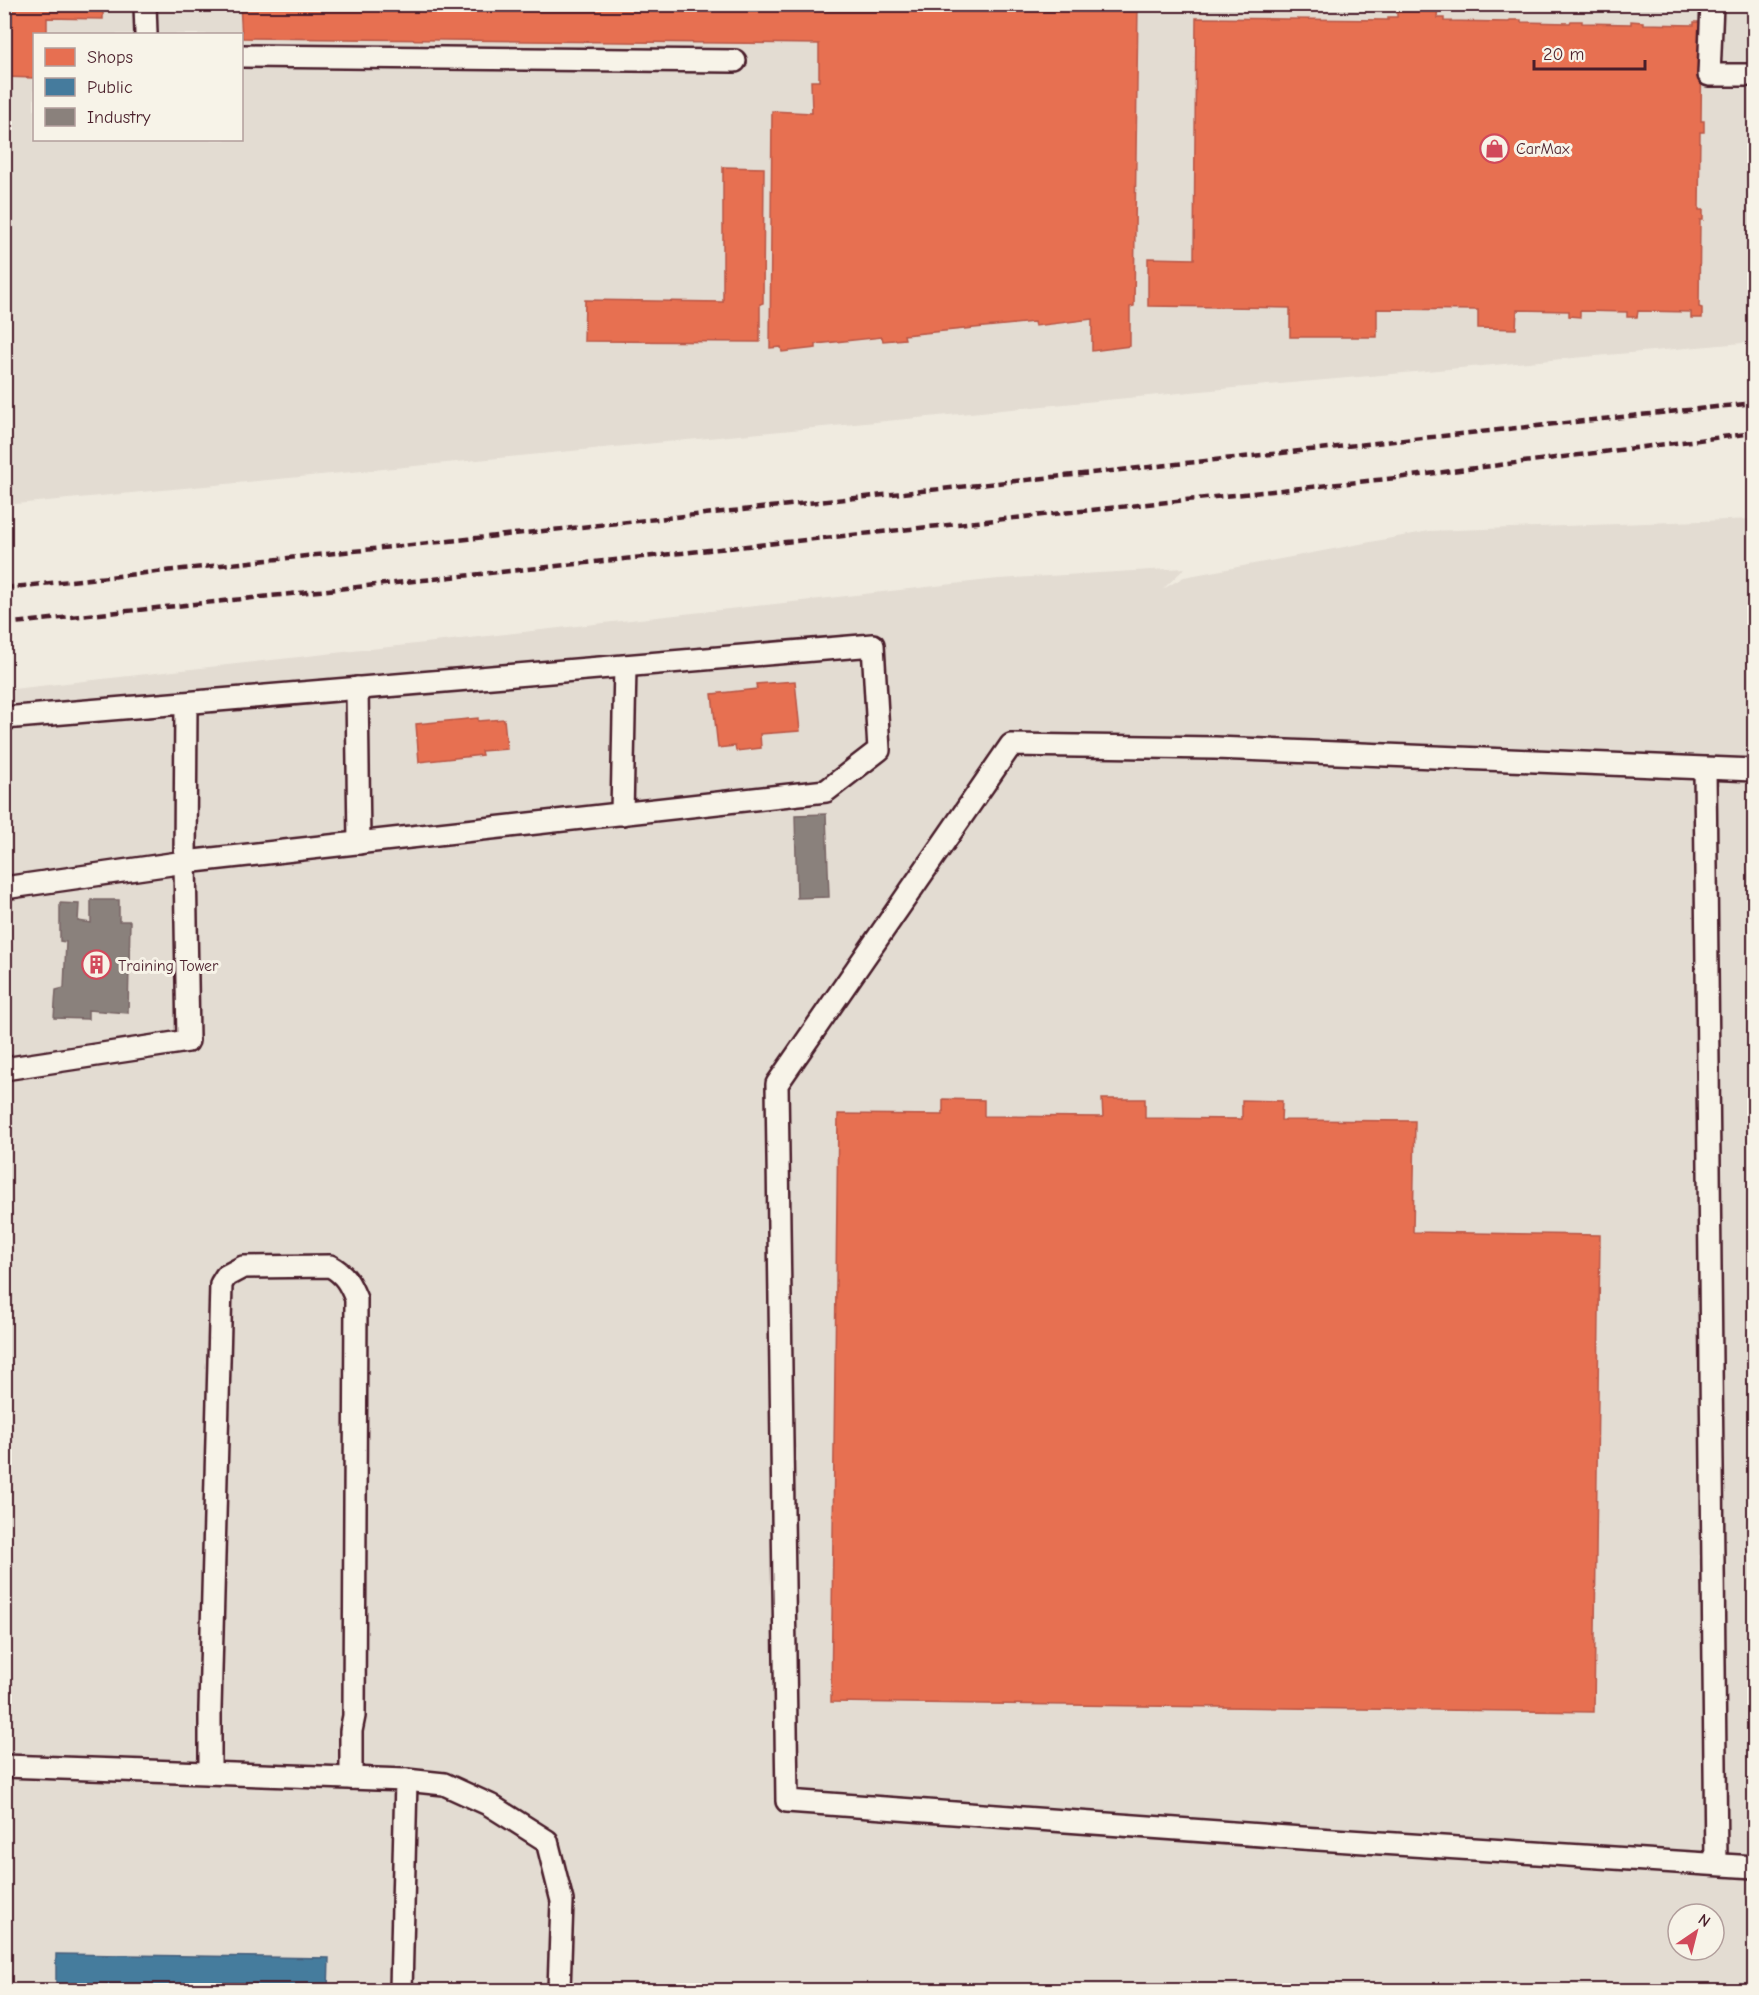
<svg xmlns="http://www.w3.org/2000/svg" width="1759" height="1995" font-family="'Comic Neue',sans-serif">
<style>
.built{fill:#e3dcd2;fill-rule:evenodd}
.shops{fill:#e76f51;stroke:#b85746;stroke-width:1.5}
.public{fill:#457b9d;stroke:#465f7b;stroke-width:1.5}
.industry{fill:#8a817c;stroke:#776464;stroke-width:1.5}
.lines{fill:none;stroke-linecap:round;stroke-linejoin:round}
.lane-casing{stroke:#4a1f2b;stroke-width:26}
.lane{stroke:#f7f3e8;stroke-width:21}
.rail{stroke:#4a1f2b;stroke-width:4.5;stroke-dasharray:9 4.5;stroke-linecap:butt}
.labels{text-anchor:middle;stroke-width:6;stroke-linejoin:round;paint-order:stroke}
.poi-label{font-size:16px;fill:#4a1f2b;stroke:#f7f3e8;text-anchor:start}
</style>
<rect width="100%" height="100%" fill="#f0ebe0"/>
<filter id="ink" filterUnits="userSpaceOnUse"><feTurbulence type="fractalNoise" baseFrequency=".0167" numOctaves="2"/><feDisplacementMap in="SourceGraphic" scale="12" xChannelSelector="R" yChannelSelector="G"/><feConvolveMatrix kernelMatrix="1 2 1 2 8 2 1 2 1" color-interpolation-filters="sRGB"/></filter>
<g filter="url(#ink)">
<!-- built -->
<g class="built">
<path d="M5,5H1754V342L1222,389L5,505ZM34,34H242V140H34Z"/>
<path d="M1754,519V1990H5L4,690L998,579L1185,568L1163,589L1184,577L1429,531ZM1678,1914H1714V1950H1678Z"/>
</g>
<!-- shops -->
<g class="shops">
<path d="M4,4H103V19L47,18V34H34V78L4,77Z"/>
<path d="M240,4H1138L1134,306L1130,307V346L1092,351V319L1035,326L1034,322L904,335L905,339L883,341L882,337L816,344V348L782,352L781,347L770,348L772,111L812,113L811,81H819V44L242,38Z"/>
<path d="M1397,4H1444L1438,5L1437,18H1444V21L1509,22L1510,20H1521V22L1570,23L1571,21H1582V23L1631,24V21L1643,22V24L1694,25V22H1705L1702,33L1701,121H1704V132H1700L1699,210H1703V220H1700L1699,307L1702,308V318H1691V312L1638,311L1637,317H1627V312L1580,311V317L1569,316V311L1517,310L1516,329L1478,328V310L1377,309V337H1290V308L1148,306V258L1194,259L1196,18L1388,20V17H1397Z"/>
<path d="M723,167L764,168L763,303L760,304V342L584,341L585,300L723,302Z"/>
<path d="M795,681L800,731L760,734L761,748L736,751L735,746L718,748L712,694L757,689L756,684Z"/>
<path d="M478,718V721L504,719L507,749L481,751L482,755L419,762L416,724Z"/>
<path d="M943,1099L984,1100V1116L1103,1117L1102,1099H1145V1118L1242,1119V1100L1282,1101L1281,1120L1415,1121L1413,1232L1600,1235L1594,1712L831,1702L838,1114L943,1115Z"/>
</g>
<!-- public -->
<path class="public" d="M56,1954L329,1958L328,1990H56Z"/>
<!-- industry -->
<g class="industry">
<path d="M826,814L829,897L797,898L795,815Z"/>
<path d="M91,900H119V921H130L128,1013L88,1010V1019L54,1018L56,990L64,988L66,942L60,941V903L79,904L78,921L91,923Z"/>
</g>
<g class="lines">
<defs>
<g id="lane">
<path d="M145,4L146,34"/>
<path d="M1712,4L1709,75H1754"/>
<path d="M242,56L735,61"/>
<path d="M357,688L359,843"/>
<path d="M4,718L873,645L879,750L826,791L185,862L186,703"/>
<path d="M1705,769L1716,1864"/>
<path d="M1754,770L1215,748L1011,745L777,1084L787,1801L1302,1838L1754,1867"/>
<path d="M622,814L625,666"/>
<path d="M4,888L185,862L188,1041L4,1069"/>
<path d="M4,1766L406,1780L401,1990"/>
<path d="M210,1773V1709L221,1284L226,1276L243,1267L330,1266C345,1274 350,1284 356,1299L354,1716L351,1731V1778"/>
<path d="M406,1780L444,1784L490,1805L547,1841L562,1901L559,1990"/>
</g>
</defs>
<!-- lane casing -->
<use href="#lane" class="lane-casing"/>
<!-- lane -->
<use href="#lane" class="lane"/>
<!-- rail -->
<g class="rail">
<path d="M4,588L1754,403"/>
<path d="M4,624L1396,478L1754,433"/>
</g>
</g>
</g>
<!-- icons -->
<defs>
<symbol id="shop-ring" viewBox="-11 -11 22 22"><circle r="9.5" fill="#f7f3e8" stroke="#d1495b" stroke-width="1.5"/><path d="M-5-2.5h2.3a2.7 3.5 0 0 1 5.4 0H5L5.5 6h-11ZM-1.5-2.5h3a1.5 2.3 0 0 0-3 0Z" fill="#d1495b"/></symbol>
<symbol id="building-ring" viewBox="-11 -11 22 22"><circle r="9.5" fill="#f7f3e8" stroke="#d1495b" stroke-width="1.5"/><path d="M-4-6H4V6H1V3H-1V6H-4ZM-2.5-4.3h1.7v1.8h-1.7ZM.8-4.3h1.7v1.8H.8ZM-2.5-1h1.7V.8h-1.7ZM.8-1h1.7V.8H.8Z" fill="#d1495b"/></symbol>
</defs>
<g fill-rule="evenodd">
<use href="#shop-ring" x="1478" y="132" width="33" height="33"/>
<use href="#building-ring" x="80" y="948" width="33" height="33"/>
</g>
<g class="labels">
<!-- poi labels -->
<g class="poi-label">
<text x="1516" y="154">CarMax</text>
<text x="118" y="971">Training Tower</text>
</g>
</g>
<!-- margin -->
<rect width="1759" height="1995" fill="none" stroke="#f7f3e8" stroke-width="24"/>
<rect x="12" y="12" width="1735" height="1971" fill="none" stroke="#4a1f2b" stroke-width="2" filter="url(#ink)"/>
<!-- legend -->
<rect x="33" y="33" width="210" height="108" fill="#f7f3e8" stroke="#b29e9c" stroke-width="1.5"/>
<rect x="45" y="48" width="30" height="18" fill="#e76f51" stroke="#b29e9c" stroke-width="1.5"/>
<text x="87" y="63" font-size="18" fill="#4a1f2b">Shops</text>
<rect x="45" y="78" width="30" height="18" fill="#457b9d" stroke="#b29e9c" stroke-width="1.5"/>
<text x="87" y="93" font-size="18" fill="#4a1f2b">Public</text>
<rect x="45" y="108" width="30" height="18" fill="#8a817c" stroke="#b29e9c" stroke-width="1.5"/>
<text x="87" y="123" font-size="18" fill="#4a1f2b">Industry</text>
<!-- north arrow -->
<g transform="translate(1696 1932) rotate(35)"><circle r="28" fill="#f7f3e8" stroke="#b29e9c" stroke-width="1.5"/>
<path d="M0-4.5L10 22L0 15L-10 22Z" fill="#d1495b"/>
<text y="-9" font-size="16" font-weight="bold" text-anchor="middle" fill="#4a1f2b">N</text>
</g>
<!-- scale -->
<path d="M1534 60v9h111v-9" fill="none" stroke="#4a1f2b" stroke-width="3"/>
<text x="1543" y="60" font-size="18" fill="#4a1f2b" stroke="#f7f3e8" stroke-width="4.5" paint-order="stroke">20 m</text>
</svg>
